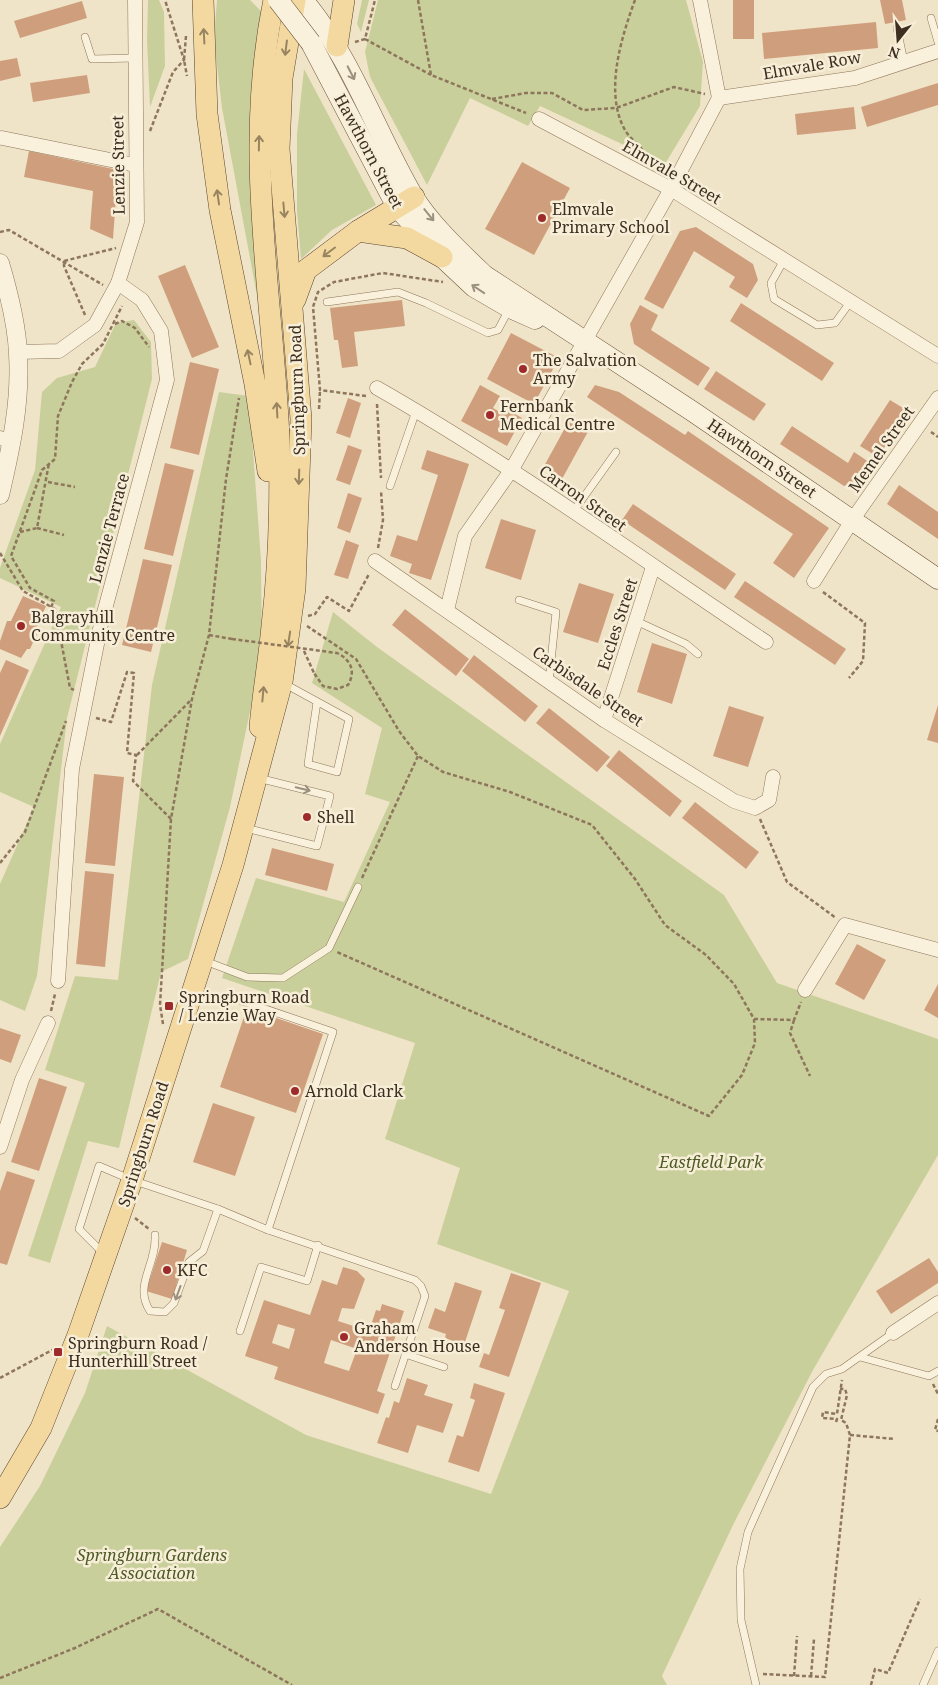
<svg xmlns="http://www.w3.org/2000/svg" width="938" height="1685" font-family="'Noto Serif',serif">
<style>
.green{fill:#c9cf9b}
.building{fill:#cf9f7d;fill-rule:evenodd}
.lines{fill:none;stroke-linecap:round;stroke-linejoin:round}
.service-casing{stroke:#8d765c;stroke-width:8}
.minor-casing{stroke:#8d765c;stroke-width:15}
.tertiary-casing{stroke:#8d765c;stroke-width:19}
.secondary-casing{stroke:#6f573f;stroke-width:21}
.primary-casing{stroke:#5b4430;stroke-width:22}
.path{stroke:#8d765c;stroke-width:2.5;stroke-dasharray:4 2.5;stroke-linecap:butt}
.service{stroke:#faf1dc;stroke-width:7}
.minor{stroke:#faf1dc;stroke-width:14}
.tertiary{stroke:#faf1dc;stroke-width:18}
.secondary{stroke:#faf1dc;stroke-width:20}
.primary{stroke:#f3d9a0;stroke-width:21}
.secondary-bridge-casing{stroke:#6f573f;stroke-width:21;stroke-linecap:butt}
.path-bridge{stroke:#8d765c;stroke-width:2.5;stroke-dasharray:4 2.5;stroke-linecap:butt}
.secondary-bridge{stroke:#faf1dc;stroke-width:20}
.oneway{stroke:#988460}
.oneway2{stroke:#9c907e}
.poi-dot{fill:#9e2a2b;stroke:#f7eed8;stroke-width:2}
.labels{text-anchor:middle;stroke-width:5;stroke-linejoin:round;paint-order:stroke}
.street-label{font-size:16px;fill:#3d2e20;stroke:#f7eed8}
.poi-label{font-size:16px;fill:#3d2e20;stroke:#f7eed8;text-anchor:start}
.park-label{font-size:16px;font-style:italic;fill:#4d5a26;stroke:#f7eed8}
</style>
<rect width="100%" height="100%" fill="#f0e4c8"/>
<!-- green -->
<g class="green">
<path d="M148,0H159L164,12L165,66L150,107L147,40Z"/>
<path d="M217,0H250L263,13L253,81L249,152L261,317L222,108L214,40Z"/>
<path d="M362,0H369L361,32L357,24Z"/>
<path d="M378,0H686L703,62L700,106L665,164L540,106L528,126L470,98L427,185L370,77L365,52Z"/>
<path d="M304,69L376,205L332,230L301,259L297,211V134Z"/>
<path d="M134,320L151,342L152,379L67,718L37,976L25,1011L0,1000V884L34,807L0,792V744L61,607L0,578V568L35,470L42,392L57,378L95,367L116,323Z"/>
<path d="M219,392L249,396L261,560L262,654L230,807L188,959L161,972L119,1148L88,1141L50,1263L28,1256L85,1083L45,1070L75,976L118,980L152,685Z"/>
<path d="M333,612L377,647L724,895L777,983L938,1039V1155L813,1370L734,1523L662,1676L667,1685H0V1547L40,1486L85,1393L107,1326L306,1435L491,1494L569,1291L437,1244L460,1168L385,1139L415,1043L222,978L256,878L344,902L390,802L365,794L382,728L312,683Z"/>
</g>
<!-- building -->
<g class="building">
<rect x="733" y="0" width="21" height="39"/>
<path d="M880,0H902L906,20L885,24Z"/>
<path d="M82,1L87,18L20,38L14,21Z"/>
<path d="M876,22L878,48L764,59L762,33Z"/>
<path d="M17,58L21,76L0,81V61Z"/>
<path d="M87,75L90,93L33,102L30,83Z"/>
<path d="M938,83V105L867,127L861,107Z"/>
<path d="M854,107L856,129L797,135L795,114Z"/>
<path d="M29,151L118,170L113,239L90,229L93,191L24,177Z"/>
<path d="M522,162L570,188L534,255L485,229Z"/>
<path d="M696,227L753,264L758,280L747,298L729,287L735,277L694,251L663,309L644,299L680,231Z"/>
<path d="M185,265L219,347L192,358L158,276Z"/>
<path d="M402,300L405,326L354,332L358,366L342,368L338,340H334L330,308Z"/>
<path d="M741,303L834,363L822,381L730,321Z"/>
<path d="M640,305L658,315L651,330L710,368L698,386L634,344L630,324Z"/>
<path d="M511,333L559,358L534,404L487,379Z"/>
<path d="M190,362L219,369L199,455L170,448Z"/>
<path d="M716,371L766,404L754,421L704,389Z"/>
<path d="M480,385L500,396L493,408L500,412L503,407L522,418L507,446L461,421Z"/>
<path d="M595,385L619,392L685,435L688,431L829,528L794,578L773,563L793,534L587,397Z"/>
<path d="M348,398L361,403L350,438L336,433Z"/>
<path d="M890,400L908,411L878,457L860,446Z"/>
<path d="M571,417L590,428L562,479L543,468Z"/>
<path d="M792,426L848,463L854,452L872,464L860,482L844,486L780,444Z"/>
<path d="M348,445L362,450L350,485L336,480Z"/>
<path d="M427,450L469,464L431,580L409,573L412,564L390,556L397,535L417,541L438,475L421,469Z"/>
<path d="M165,463L194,470L173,556L144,549Z"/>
<path d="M899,485L938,512V539L887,504Z"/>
<path d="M348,493L362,498L350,533L337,528Z"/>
<path d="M633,504L736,574L725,590L622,520Z"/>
<path d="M501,519L536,530L521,580L485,568Z"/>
<path d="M346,540L359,545L348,579L334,575Z"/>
<path d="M143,559L172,565L151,652L122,645Z"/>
<path d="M745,581L846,649L835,665L734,597Z"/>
<path d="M579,583L614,594L598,643L563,632Z"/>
<path d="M23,596L46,606L35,631L37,634L30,649H27L21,658L0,649V641L7,621H11Z"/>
<path d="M405,609L469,659L456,676L392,625Z"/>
<path d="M652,643L687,654L672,704L637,692Z"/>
<path d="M474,655L538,706L525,722L462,671Z"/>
<path d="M6,660L29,670L0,736V673Z"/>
<path d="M938,705V743L927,740Z"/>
<path d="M729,706L764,717L748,767L713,756Z"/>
<path d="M549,708L610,757L597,772L536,723Z"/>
<path d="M619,750L682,801L670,817L606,766Z"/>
<path d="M94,774L124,777L115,866L85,863Z"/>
<path d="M695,802L759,852L746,869L682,818Z"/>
<path d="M272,848L334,864L327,891L265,875Z"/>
<path d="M85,871L114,874L105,967L76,964Z"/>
<path d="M857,944L886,960L864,1000L835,984Z"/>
<path d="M938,984V1018L924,1010Z"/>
<path d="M247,1008L323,1034L296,1113L220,1087Z"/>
<path d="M0,1028L21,1035L11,1063L0,1059Z"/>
<path d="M39,1078L67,1087L39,1171L11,1162Z"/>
<path d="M213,1103L255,1117L235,1176L193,1162Z"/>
<path d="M7,1171L35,1180L7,1265L0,1263V1191Z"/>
<path d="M162,1242L187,1250L172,1299L146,1291Z"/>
<path d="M929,1258L938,1272V1283L891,1314L876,1291Z"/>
<path d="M343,1267L357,1271L365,1279L354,1309L342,1308L338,1321L375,1333L378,1324L372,1322L376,1310L380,1311L382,1304L404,1311L377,1391L385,1394L378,1414L274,1379L278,1367L245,1356L264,1300L310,1315L322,1280L337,1285ZM278,1324L295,1329L289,1349L272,1343ZM331,1340L357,1349L349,1371L324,1363Z"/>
<path d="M511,1273L541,1283L509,1377L479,1367L484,1353L489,1355L505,1310L499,1308Z"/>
<path d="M455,1282L482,1291L464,1345L445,1338L446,1334L428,1328L435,1308L445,1312Z"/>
<path d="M407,1378L428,1385L424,1395L453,1404L443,1433L417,1425L408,1453L377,1443L386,1417L389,1418L394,1401L399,1403Z"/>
<path d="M474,1383L505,1393L479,1472L448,1462L457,1435L463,1437L475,1400L470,1398Z"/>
</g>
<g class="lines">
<defs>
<g id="service">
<path d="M931,18L938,42"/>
<path d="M897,28L904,62"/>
<path d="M85,37L92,59L134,58"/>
<path d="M784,260L771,283L774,299L817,325L835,323L851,301"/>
<path d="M327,302L398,292L426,303L488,333L498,330L509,309"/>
<path d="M390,486L416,411"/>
<path d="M573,512L616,452"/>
<path d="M519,600L556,612L549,681"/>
<path d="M636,621L686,644L698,654"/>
<path d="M285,684L349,719L337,772L308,764L317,702"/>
<path d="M246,828L317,846L330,796L258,778"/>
<path d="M205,961L247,977L283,978L329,948L358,887"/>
<path d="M242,1001L333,1032L268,1230"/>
<path d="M155,1235C157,1265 133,1285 150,1311L165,1312L174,1303L189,1262L203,1251L218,1209"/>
<path d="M103,1253L79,1229L99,1166L132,1180L218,1209L268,1230L415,1280L421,1286L425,1296L395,1386"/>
<path d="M240,1331L261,1267L307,1281L318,1245"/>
<path d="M405,1354L444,1367"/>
<path d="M860,1357L929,1376L938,1371"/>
<path d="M756,1685L741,1620L740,1569L748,1532L813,1387L826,1374L842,1369L893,1333"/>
<path d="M923,1685L938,1651"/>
</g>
<g id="minor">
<path d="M700,0L719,98"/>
<path d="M719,98L855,78L938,51"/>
<path d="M539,119L671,189L938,356"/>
<path d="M2,138L135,165"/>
<path d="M18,352L59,351L95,325L118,283L137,222L135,0"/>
<path d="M377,388C512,465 637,556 766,642"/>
<path d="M0,438L13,441"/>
<path d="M375,561L604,720L734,801L755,808L769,800L773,777"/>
<path d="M814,581L853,519L938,398"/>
<path d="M447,610L465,536L512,469L671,189L719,98"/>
<path d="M604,720L653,567"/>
<path d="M58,981L72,769L101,624L167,380L161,331L142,300L118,283"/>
<path d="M805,990L845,925L938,950"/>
<path d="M0,1147L22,1080L48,1023"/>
<path d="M893,1333L938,1303"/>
</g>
<path id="tertiary" d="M0,263C8,290 17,325 18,354C21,402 11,448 0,495"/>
<g id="secondary">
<path d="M303,0C352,58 375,131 413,196C430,224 460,252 484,275L692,411L938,579"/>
<path d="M311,43L397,207L442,257L474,287L510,308L535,319"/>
</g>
<g id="primary">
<path d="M203,0L207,114L220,210L255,384L268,471"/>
<path d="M337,46L344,0"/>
<path d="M358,231L407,238L442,257"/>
<path d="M295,300L306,270L358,231L414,197"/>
<path d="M260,727C263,693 269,660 272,626C279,564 281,499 279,437C272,288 243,149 274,0"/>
<path d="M0,1498L41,1428L78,1335L132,1180L233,865L282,682L295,588L301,419L279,149L282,78L295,0"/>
</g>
</defs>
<!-- service casing -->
<use href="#service" class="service-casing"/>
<!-- minor casing -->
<use href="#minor" class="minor-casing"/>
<!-- tertiary casing -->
<use href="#tertiary" class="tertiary-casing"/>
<!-- secondary casing -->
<use href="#secondary" class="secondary-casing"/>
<!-- primary casing -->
<use href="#primary" class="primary-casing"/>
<!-- path -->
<g class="path">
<path d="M418,0L431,75L526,113"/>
<path d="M635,0C621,38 604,93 625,130C631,141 646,148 647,161"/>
<path d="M186,36L184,60L187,76"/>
<path d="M365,39L431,75"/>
<path d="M355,42L365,39L375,0"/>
<path d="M492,99L526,93H552L583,110L616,108L674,87L705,94"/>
<path d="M150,131L173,72L184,60L165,0"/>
<path d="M0,232L9,230L103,285"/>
<path d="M85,315L64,266V261L116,248"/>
<path d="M115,324L122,321L135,328L149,347"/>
<path d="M366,396L320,390L313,307L318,292L334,282L383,273L443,282"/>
<path d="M377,404L381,478"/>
<path d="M319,409L320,390"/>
<path d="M931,432L938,437"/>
<path d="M48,482L75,487"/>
<path d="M37,528L64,535"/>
<path d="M20,532L37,528L49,463"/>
<path d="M378,548L383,520L381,491"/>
<path d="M0,553L23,591L55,609L70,688L74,690"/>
<path d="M823,592L865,623L863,661L849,678"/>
<path d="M51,607L54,601L30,588L11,556L42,470L55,459L58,416L72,382L82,364L103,344L122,306"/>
<path d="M308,616L315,614L327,597L349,611L369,574"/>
<path d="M307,626L356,659L399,731L418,756L443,772L510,792L592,825L635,879L665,925L706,955L734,984L754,1019L755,1043L742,1075L709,1116L337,952"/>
<path d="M209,635L232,639"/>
<path d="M304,651L314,673"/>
<path d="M96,718L111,722L127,672L134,673L127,753L136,755L133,781L171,819"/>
<path d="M137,755L191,700"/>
<path d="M760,819L787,882L836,918"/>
<path d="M0,863L25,832L66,721"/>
<path d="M362,878L418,756"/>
<path d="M51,1011L55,994"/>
<path d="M754,1019L794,1020L801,1002"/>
<path d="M794,1020L790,1033L810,1076"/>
<path d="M163,1024L160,1005L171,819L192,699L209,635L226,479L239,398"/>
<path d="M135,1218L149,1229"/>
<path d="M0,1378L54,1349"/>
<path d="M933,1384L938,1394"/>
<path d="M938,1419L935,1430L938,1431"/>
<path d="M836,1422L837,1419L822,1418L823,1412L837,1414L842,1380"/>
<path d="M850,1435L895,1439"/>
<path d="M763,1674L825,1677L850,1435L846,1423L841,1420L847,1395L845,1389H840"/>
<path d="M794,1676L797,1636"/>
<path d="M811,1676L814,1639"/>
<path d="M0,1678L75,1648L158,1609L292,1685"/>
<path d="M871,1685L875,1669L888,1673L920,1599"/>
</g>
<!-- service -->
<use href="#service" class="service"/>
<!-- minor -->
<use href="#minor" class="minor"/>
<!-- tertiary -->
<use href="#tertiary" class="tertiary"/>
<!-- secondary -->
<use href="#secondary" class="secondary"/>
<!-- primary -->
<use href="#primary" class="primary"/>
<defs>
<path id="secondary-bridge" d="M278,0L311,43"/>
</defs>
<!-- secondary-bridge casing -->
<use href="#secondary-bridge" class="secondary-bridge-casing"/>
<!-- path-bridge -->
<path class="path-bridge" d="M232,639L337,653C351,660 356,671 348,685L337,689L323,686L314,673"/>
<!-- secondary-bridge -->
<use href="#secondary-bridge" class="secondary-bridge"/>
</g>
<!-- one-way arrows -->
<defs><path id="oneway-shaft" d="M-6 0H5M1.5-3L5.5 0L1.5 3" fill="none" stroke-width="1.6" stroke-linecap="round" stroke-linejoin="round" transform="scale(1.25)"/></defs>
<g class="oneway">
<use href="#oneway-shaft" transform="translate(204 36) rotate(-93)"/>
<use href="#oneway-shaft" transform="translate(286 48) rotate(97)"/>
<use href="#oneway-shaft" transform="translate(259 143) rotate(-89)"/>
<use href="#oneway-shaft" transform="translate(218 197) rotate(-98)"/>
<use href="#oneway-shaft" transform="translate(284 210) rotate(85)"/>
<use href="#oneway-shaft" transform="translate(329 252) rotate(143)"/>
<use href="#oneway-shaft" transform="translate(249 357) rotate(-102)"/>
<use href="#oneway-shaft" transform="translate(277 410) rotate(-93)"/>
<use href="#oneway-shaft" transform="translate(299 477) rotate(92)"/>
<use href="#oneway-shaft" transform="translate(289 639) rotate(99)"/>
<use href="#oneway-shaft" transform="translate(263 694) rotate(-85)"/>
</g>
<g class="oneway2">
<use href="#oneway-shaft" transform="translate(351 73) rotate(63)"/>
<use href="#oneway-shaft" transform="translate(429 215) rotate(51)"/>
<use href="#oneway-shaft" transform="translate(478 289) rotate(-146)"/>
<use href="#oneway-shaft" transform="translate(303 789) rotate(14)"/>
<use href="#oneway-shaft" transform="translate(178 1293) rotate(110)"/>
</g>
<!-- markers -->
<g class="poi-dot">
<circle cx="542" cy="218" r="5"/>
<circle cx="523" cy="369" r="5"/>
<circle cx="490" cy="415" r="5"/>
<circle cx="21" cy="626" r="5"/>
<circle cx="307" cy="817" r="5"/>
<rect x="164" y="1001" width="10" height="10" rx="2.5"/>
<circle cx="295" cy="1091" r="5"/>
<circle cx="167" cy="1270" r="5"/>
<circle cx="344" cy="1337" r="5"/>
<rect x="53" y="1347" width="10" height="10" rx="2.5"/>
</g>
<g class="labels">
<!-- street labels -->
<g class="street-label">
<text transform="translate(812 65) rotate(-10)" y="6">Elmvale Row</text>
<text transform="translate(369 151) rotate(62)" y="6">Hawthorn Street</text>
<text transform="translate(118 165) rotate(-91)" y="6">Lenzie Street</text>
<text transform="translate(672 172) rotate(30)" y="6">Elmvale Street</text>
<text transform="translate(297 390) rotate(-92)" y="6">Springburn Road</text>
<text transform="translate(881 449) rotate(-55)" y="6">Memel Street</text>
<text transform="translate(762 458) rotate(34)" y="6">Hawthorn Street</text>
<text transform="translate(583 498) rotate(35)" y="6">Carron Street</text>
<text transform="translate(109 528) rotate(-75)" y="6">Lenzie Terrace</text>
<text transform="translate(617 624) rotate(-72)" y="6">Eccles Street</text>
<text transform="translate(588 686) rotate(34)" y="6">Carbisdale Street</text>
<text transform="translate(143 1144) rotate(-72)" y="6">Springburn Road</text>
</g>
<!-- poi labels -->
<g class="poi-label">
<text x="552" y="215">Elmvale<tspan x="552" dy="18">Primary School</tspan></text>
<text x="533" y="366">The Salvation<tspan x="533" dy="18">Army</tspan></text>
<text x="500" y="412">Fernbank<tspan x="500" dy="18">Medical Centre</tspan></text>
<text x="31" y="623">Balgrayhill<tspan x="31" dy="18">Community Centre</tspan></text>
<text x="317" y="823">Shell</text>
<text x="179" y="1003">Springburn Road<tspan x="179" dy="18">/ Lenzie Way</tspan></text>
<text x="305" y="1097">Arnold Clark</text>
<text x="177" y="1276">KFC</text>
<text x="354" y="1334">Graham<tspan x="354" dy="18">Anderson House</tspan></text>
<text x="68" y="1349">Springburn Road /<tspan x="68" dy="18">Hunterhill Street</tspan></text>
</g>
<!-- park labels -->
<g class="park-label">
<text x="711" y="1168">Eastfield Park</text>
<text x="152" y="1561">Springburn Gardens<tspan x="152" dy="18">Association</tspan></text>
</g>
</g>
<!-- north arrow -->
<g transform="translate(898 40) rotate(197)" stroke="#f7eed8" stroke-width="4" paint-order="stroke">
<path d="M0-4L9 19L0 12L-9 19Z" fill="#3d2e20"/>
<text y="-8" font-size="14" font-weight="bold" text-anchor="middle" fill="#3d2e20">N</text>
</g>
</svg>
